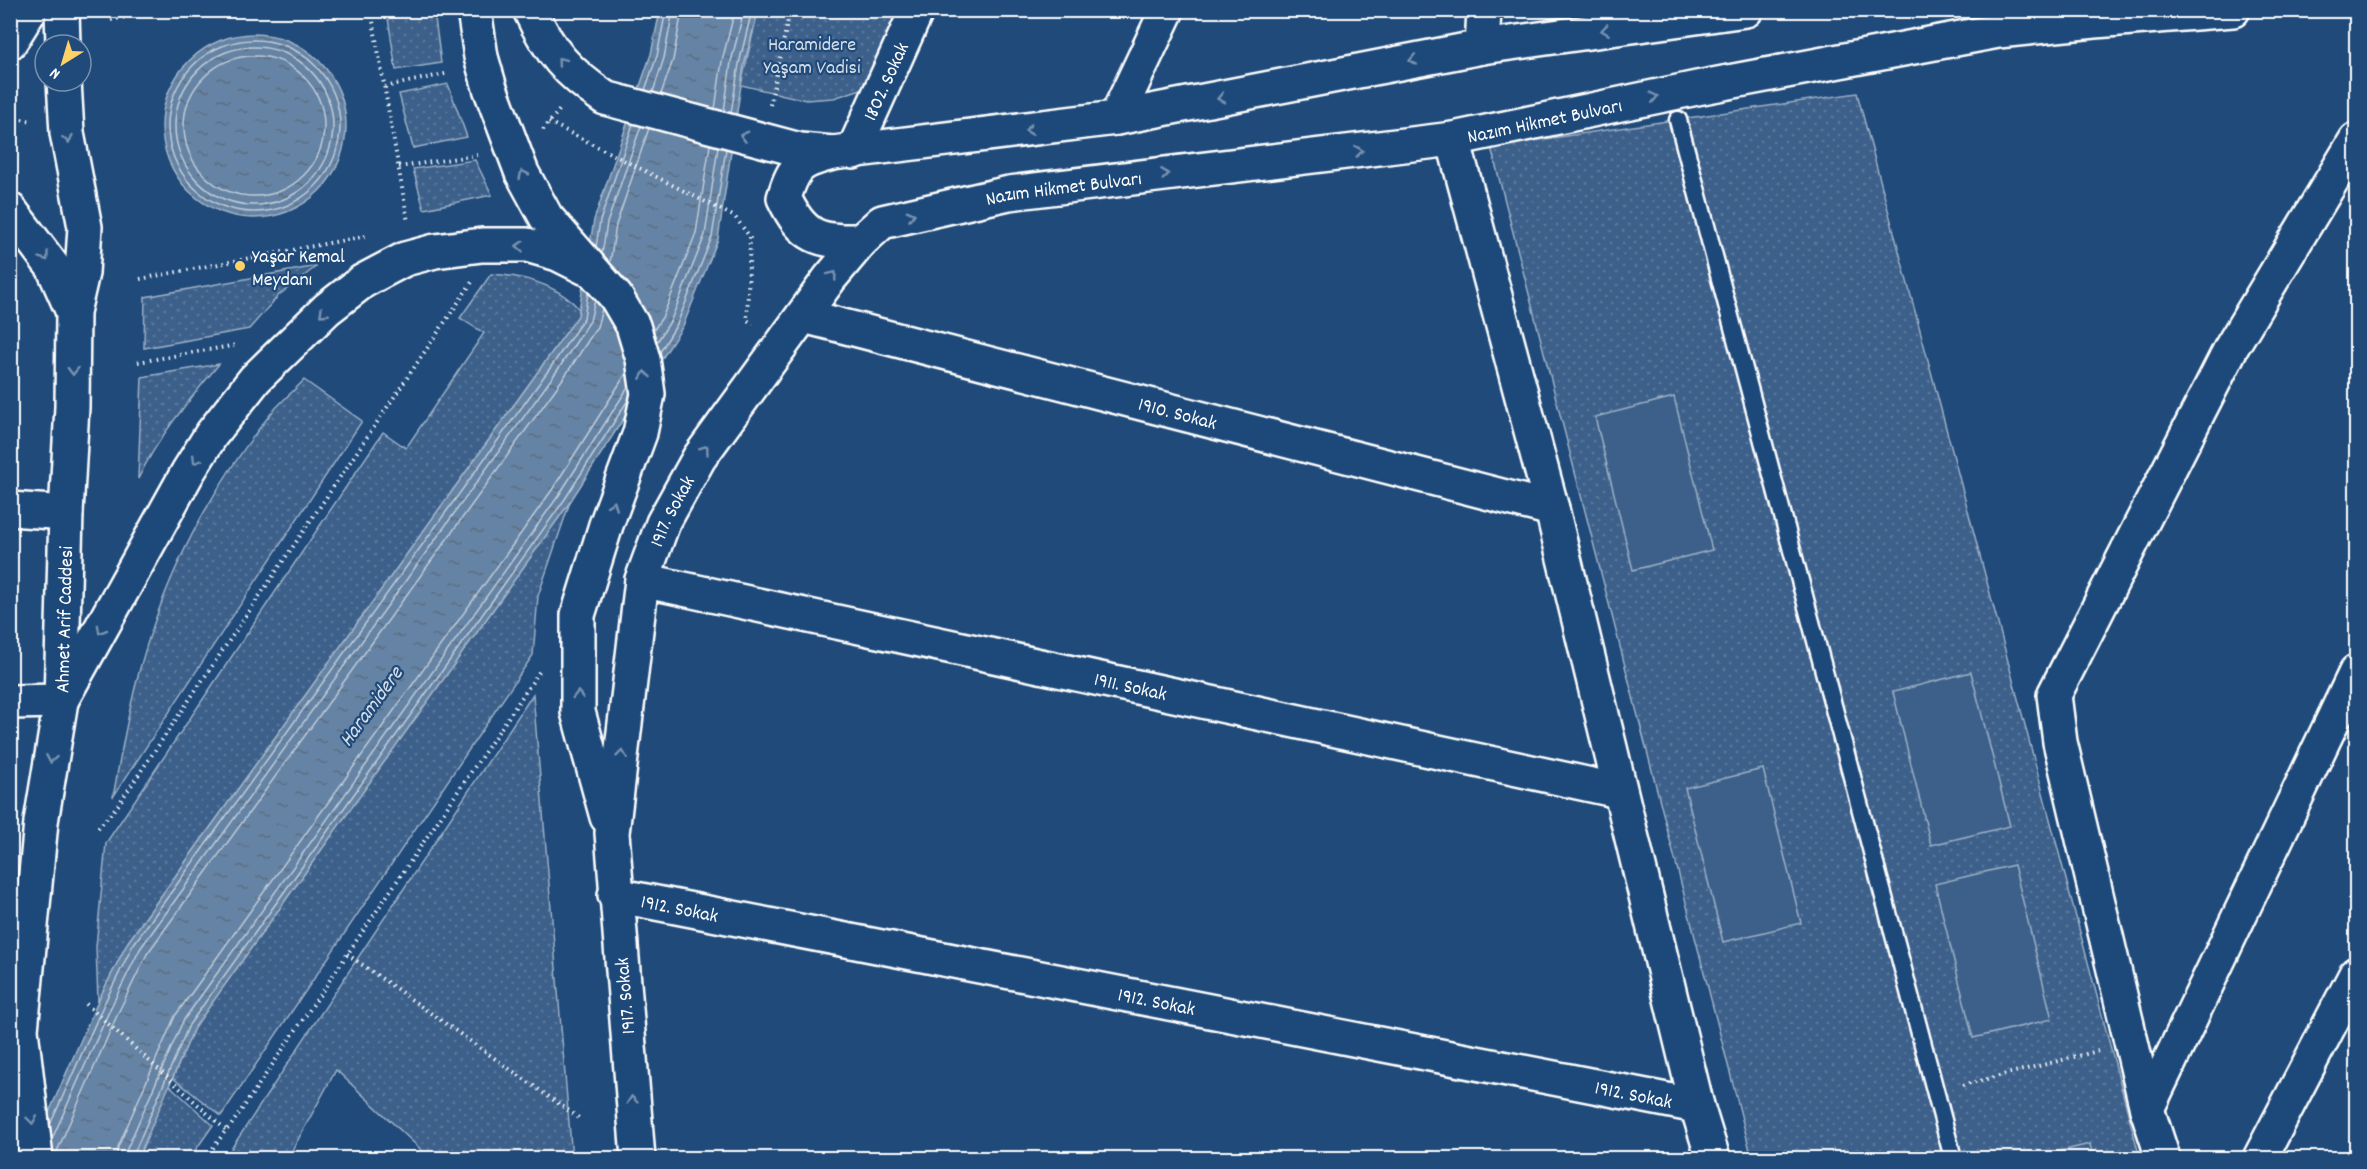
<svg xmlns="http://www.w3.org/2000/svg" width="2367" height="1169" font-family="Dekko,sans-serif">
<style>
.grass{fill:url(#grass-dots);stroke:#9eb0c5;stroke-width:1.5}
.garden{fill:#3c618b;stroke:#9eb0c5;stroke-width:1.5}
.water{fill:url(#water-ripples);stroke:#a3b5c8;stroke-width:1.5}
.lines{fill:none;stroke-linecap:round;stroke-linejoin:round}
.shore{stroke:#c1cddb;stroke-width:1.5}
.lane-casing{stroke:#fff;stroke-width:21}
.street-casing{stroke:#fff;stroke-width:38}
.secondary-casing{stroke:#fff;stroke-width:38}
.path{stroke:#fff;stroke-width:4;stroke-dasharray:1.5 4.5;stroke-linecap:butt}
.lane{stroke:#1f4a7a;stroke-width:16}
.street{stroke:#1f4a7a;stroke-width:33}
.secondary{stroke:#1f4a7a;stroke-width:33}
.oneway{stroke:#7992af}
.poi-dot{fill:#ffd166;stroke:#1f4a7a;stroke-width:2}
.labels{text-anchor:middle;stroke-width:4.5;stroke-linejoin:round;paint-order:stroke}
.park-label{font-size:20px;fill:#d8dfe8;stroke:#1f4a7a}
.street-label{font-size:20px;fill:#fff;stroke:#1f4a7a}
.poi-label{font-size:20px;fill:#fff;stroke:#1f4a7a;text-anchor:start}
.water-label{font-size:21px;font-style:italic;fill:#d8e0e8;stroke:#1f4a7a}
</style>
<defs>
<pattern id="grass-dots" width="8" height="8" patternUnits="userSpaceOnUse" patternTransform="scale(1.5)"><rect width="8" height="8" fill="#3c618b"/><path d="M2 2h.1M6 6h.1" fill="none" stroke="#59799c" stroke-width="1.8" stroke-linecap="round"/></pattern>
<pattern id="water-ripples" width="26" height="14" patternUnits="userSpaceOnUse" patternTransform="scale(1.5)"><rect width="26" height="14" fill="#6583a4"/><path d="M2 4q2-2 4 0t4 0M15 11q2-2 4 0t4 0" fill="none" stroke="#5b6d81"/></pattern>
</defs>
<rect width="100%" height="100%" fill="#1f4a7a"/>
<filter id="ink" filterUnits="userSpaceOnUse"><feTurbulence type="fractalNoise" baseFrequency=".0167" numOctaves="2"/><feDisplacementMap in="SourceGraphic" scale="12" xChannelSelector="R" yChannelSelector="G"/><feConvolveMatrix kernelMatrix="1 2 1 2 8 2 1 2 1" color-interpolation-filters="sRGB"/></filter>
<g filter="url(#ink)">
<!-- grass -->
<g class="grass">
<path d="M422,10L434,11L441,63L396,70L388,18Z"/>
<path d="M758,11H903L874,79L861,89L834,98L806,100L741,85Z"/>
<path d="M448,84L467,137L413,148L399,94Z"/>
<path d="M1857,93L2140,1158H1752L1491,147Z"/>
<path d="M475,160L492,195L424,209L413,169Z"/>
<path d="M317,266L279,295L249,329L144,348L145,297Z"/>
<path d="M491,274C524,276 557,284 579,309L578,316L128,942L98,1001L96,947L106,843L383,432L406,448L484,333L460,318Z"/>
<path d="M219,364C189,400 158,437 138,479L142,377Z"/>
<path d="M304,380L362,421L113,797C123,742 133,685 151,632C177,554 218,480 269,416C279,403 293,392 304,380Z"/>
<path d="M570,502L538,596L533,655L221,1116L173,1078L194,1028Z"/>
<path d="M533,694L572,1158H430L336,1070L288,1158H225Z"/>
<path d="M98,1020L213,1125L190,1158H120Z"/>
</g>
<!-- garden -->
<g class="garden">
<path d="M1674,397L1712,550L1633,570L1595,417Z"/>
<path d="M1971,672L2010,826L1931,845L1893,692Z"/>
<path d="M1763,769L1801,923L1723,942L1685,788Z"/>
<path d="M2014,865L2052,1019L1973,1038L1935,884Z"/>
<path d="M2090,1144L2093,1158H2032Z"/>
</g>
<!-- water -->
<g class="water">
<path d="M660,11H758L744,65L718,239L683,326L570,502L194,1028L138,1158H29L98,1001L128,942L578,316L594,220L651,54Z"/>
<circle cx="254" cy="126" r="92"/>
</g>
<g class="lines">
<!-- shore -->
<g class="shore">
<circle cx="254" cy="126" r="86"/>
<circle cx="254" cy="126" r="79"/>
<circle cx="254" cy="126" r="70"/>
<path d="M645,90L657,56L666,10"/>
<path d="M653,92L664,58L673,10"/>
<path d="M661,94L673,60L682,10"/>
<path d="M715,109L722,61L735,10"/>
<path d="M724,111L731,62L744,10"/>
<path d="M731,113L739,64L752,10"/>
<path d="M596,247L600,221L633,124"/>
<path d="M602,254L607,223L641,126"/>
<path d="M610,263L616,225L649,128"/>
<path d="M653,331L663,316L696,233L710,145"/>
<path d="M657,342L671,320L705,235L718,147"/>
<path d="M660,352L677,324L712,237L726,149"/>
<path d="M50,1125L104,1004L133,945L553,364L584,318L588,293"/>
<path d="M52,1139L111,1007L140,949L559,368L590,321L595,300"/>
<path d="M54,1158L119,1011L147,954L567,373L597,327L602,309"/>
<path d="M116,1158L118,1147L175,1016L552,490L627,372"/>
<path d="M125,1158L126,1151L183,1021L559,495L629,386"/>
<path d="M132,1158L189,1025L565,499L628,400"/>
</g>
<defs>
<path id="lane" d="M1678,120L1953,1158"/>
<g id="street">
<path d="M1482,47L1484,10"/>
<path d="M1116,118L1167,10"/>
<path id="s1" d="M853,152L917,10"/>
<path id="s2" d="M804,316L1552,509"/>
<path d="M10,509L66,513"/>
<path id="s3" d="M642,580L1619,791"/>
<path d="M10,702L61,701"/>
<path id="s4" d="M615,895L1697,1106"/>
<path d="M2147,1109L2356,672"/>
<path d="M2163,1158L2147,1109L2060,742L2054,695L2231,348L2356,140"/>
<path d="M2260,1158L2356,974"/>
</g>
<g id="secondary">
<path d="M62,10L63,45"/>
<path d="M474,10L481,57L490,88L522,173L546,217L616,297L633,326L643,359L648,394L640,433L606,525L578,615V712L607,817"/>
<path d="M530,10C550,53 567,72 605,98L800,150L833,153L1116,118L1482,47L1746,10"/>
<path d="M10,42L30,10"/>
<path d="M1453,139L1552,509L1697,1106L1713,1158"/>
<path d="M833,153C800,161 794,165 784,198C803,238 819,242 861,241"/>
<path d="M10,210L53,267L73,312"/>
<path d="M63,697L188,472L211,435L255,379L327,309L363,281L405,259L435,251L482,245H527L558,254L586,268"/>
<path id="s5" d="M36,1158L21,1030L41,822L61,701L66,513L72,407L73,312L82,273L85,227L67,133L64,81"/>
<path id="s6" d="M638,1158L612,833L642,580L663,523L699,458L830,278L861,241L882,222L1009,193L1453,139L1697,88L1998,31L2095,21L2233,10"/>
</g>
</defs>
<!-- lane casing -->
<use href="#lane" class="lane-casing"/>
<!-- street casing -->
<use href="#street" class="street-casing"/>
<!-- secondary casing -->
<use href="#secondary" class="secondary-casing"/>
<!-- path -->
<g class="path">
<path d="M371,10L408,222"/>
<path d="M372,13L384,10"/>
<path d="M111,20L162,10"/>
<path d="M385,87L449,73"/>
<path d="M770,105L790,10"/>
<path d="M10,117L32,121"/>
<path d="M549,122L735,217L750,237L747,320L753,324"/>
<path d="M543,130L561,108"/>
<path d="M10,133L13,119"/>
<path d="M399,167L477,155"/>
<path d="M140,279L366,236"/>
<path d="M138,362L237,345"/>
<path d="M98,828L118,805L472,282"/>
<path d="M347,954L579,1118"/>
<path d="M86,1004L226,1130"/>
<path d="M1963,1085L2098,1051"/>
<path d="M206,1158L226,1130L230,1127L541,669"/>
</g>
<!-- lane -->
<use href="#lane" class="lane"/>
<!-- street -->
<use href="#street" class="street"/>
<!-- secondary -->
<use href="#secondary" class="secondary"/>
</g>
<!-- one-way arrows -->
<defs><path id="oneway-chevron" d="M-2-3.5L2.5 0L-2 3.5" fill="none" stroke-width="1.6" stroke-linecap="round" stroke-linejoin="round" transform="scale(1.5)"/></defs>
<g class="oneway">
<use href="#oneway-chevron" transform="translate(1605 30) rotate(172)"/>
<use href="#oneway-chevron" transform="translate(1413 60) rotate(169)"/>
<use href="#oneway-chevron" transform="translate(561 61) rotate(-130)"/>
<use href="#oneway-chevron" transform="translate(1654 97) rotate(-12)"/>
<use href="#oneway-chevron" transform="translate(1221 98) rotate(169)"/>
<use href="#oneway-chevron" transform="translate(1029 130) rotate(173)"/>
<use href="#oneway-chevron" transform="translate(744 136) rotate(-165)"/>
<use href="#oneway-chevron" transform="translate(68 139) rotate(79)"/>
<use href="#oneway-chevron" transform="translate(1359 151) rotate(-7)"/>
<use href="#oneway-chevron" transform="translate(523 174) rotate(-116)"/>
<use href="#oneway-chevron" transform="translate(1165 174) rotate(-7)"/>
<use href="#oneway-chevron" transform="translate(911 215) rotate(-14)"/>
<use href="#oneway-chevron" transform="translate(520 246) rotate(-176)"/>
<use href="#oneway-chevron" transform="translate(45 257) rotate(55)"/>
<use href="#oneway-chevron" transform="translate(833 275) rotate(-52)"/>
<use href="#oneway-chevron" transform="translate(323 313) rotate(137)"/>
<use href="#oneway-chevron" transform="translate(73 371) rotate(91)"/>
<use href="#oneway-chevron" transform="translate(645 375) rotate(-99)"/>
<use href="#oneway-chevron" transform="translate(705 449) rotate(-54)"/>
<use href="#oneway-chevron" transform="translate(196 460) rotate(122)"/>
<use href="#oneway-chevron" transform="translate(613 505) rotate(-69)"/>
<use href="#oneway-chevron" transform="translate(101 630) rotate(119)"/>
<use href="#oneway-chevron" transform="translate(578 695) rotate(-90)"/>
<use href="#oneway-chevron" transform="translate(622 754) rotate(-83)"/>
<use href="#oneway-chevron" transform="translate(51 759) rotate(100)"/>
<use href="#oneway-chevron" transform="translate(632 1100) rotate(-95)"/>
<use href="#oneway-chevron" transform="translate(32 1120) rotate(83)"/>
</g>
</g>
<!-- markers -->
<circle class="poi-dot" cx="240" cy="266" r="6"/>
<g class="labels">
<!-- park labels -->
<g class="park-label">
<text x="812" y="50">Haramidere<tspan x="812" dy="23">Yaşam Vadisi</tspan></text>
</g>
<!-- street labels -->
<g class="street-label">
<text dy="7" stroke="none"><textPath href="#s1" startOffset="78">1802. Sokak</textPath></text>
<text dy="7" stroke="none"><textPath href="#s6" startOffset="1686">Nazım Hikmet Bulvarı</textPath></text>
<text dy="7" stroke="none"><textPath href="#s6" startOffset="1200">Nazım Hikmet Bulvarı</textPath></text>
<text dy="7" stroke="none"><textPath href="#s2" startOffset="386">1910. Sokak</textPath></text>
<text dy="7" stroke="none"><textPath href="#s6" startOffset="656">1917. Sokak</textPath></text>
<text dy="7" stroke="none"><textPath href="#s5" startOffset="542">Ahmet Arif Caddesi</textPath></text>
<text dy="7" stroke="none"><textPath href="#s3" startOffset="500">1911. Sokak</textPath></text>
<text dy="7" stroke="none"><textPath href="#s4" startOffset="66">1912. Sokak</textPath></text>
<text transform="translate(624 996) rotate(-95)" y="7">1917. Sokak</text>
<text dy="7" stroke="none"><textPath href="#s4" startOffset="552">1912. Sokak</textPath></text>
<text dy="7" stroke="none"><textPath href="#s4" startOffset="1038">1912. Sokak</textPath></text>
</g>
<!-- poi labels -->
<g class="poi-label">
<text x="252" y="262">Yaşar Kemal<tspan x="252" dy="23">Meydanı</tspan></text>
</g>
<!-- water labels -->
<g class="water-label">
<text transform="translate(370 706) rotate(-54)" y="7">Haramidere</text>
</g>
</g>
<!-- margin -->
<rect width="2367" height="1169" fill="none" stroke="#1f4a7a" stroke-width="36"/>
<rect x="18" y="18" width="2331" height="1133" fill="none" stroke="#fff" stroke-width="2" filter="url(#ink)"/>
<!-- north arrow -->
<g transform="translate(63 63) rotate(217)"><circle r="28" fill="#1f4a7a" stroke="#7992af" stroke-width="1.5"/>
<path d="M0-4.5L10 22L0 15L-10 22Z" fill="#ffd166"/>
<text y="-9" font-size="16" font-weight="bold" text-anchor="middle" fill="#ffffff">N</text>
</g>
</svg>
